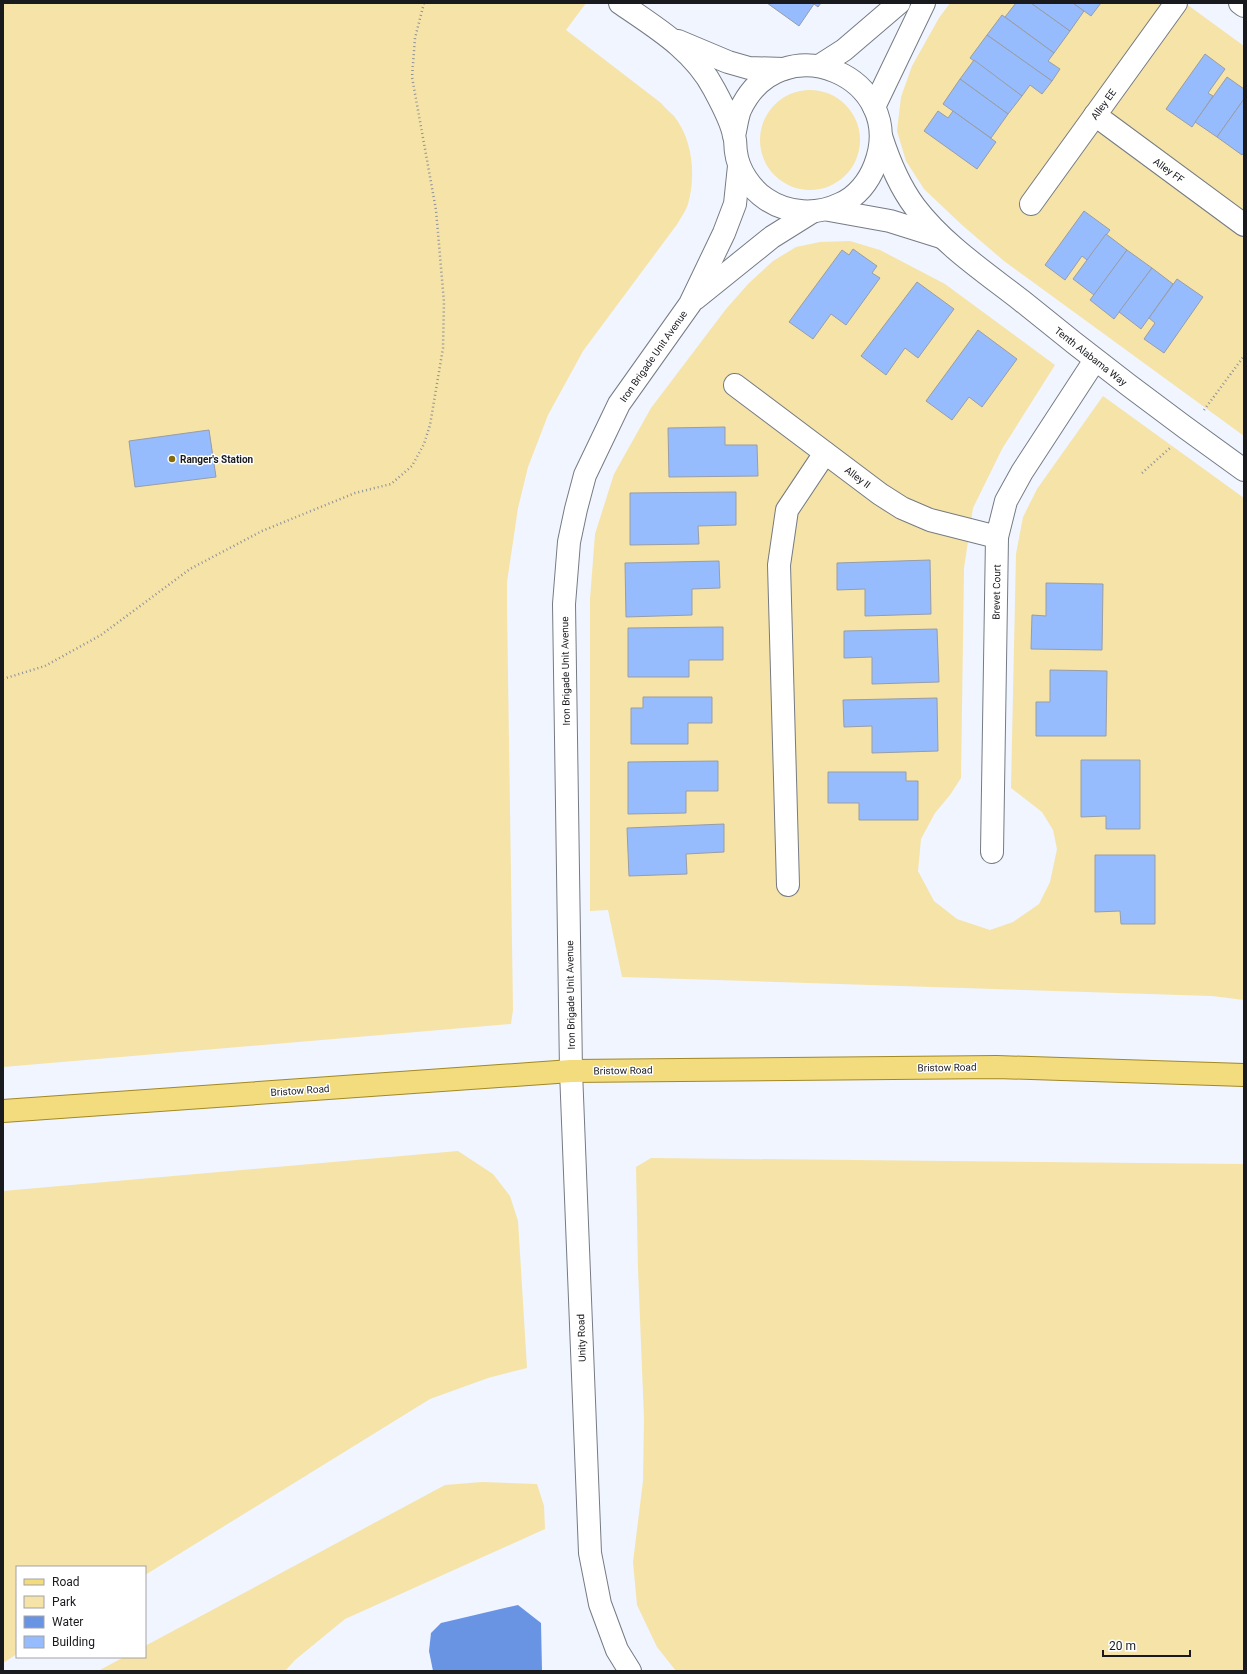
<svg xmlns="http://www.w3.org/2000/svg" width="1247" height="1674" font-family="Roboto,sans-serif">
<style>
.green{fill:#f5e3a8}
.water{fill:#6994e3}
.building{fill:#97bcfd;stroke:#989da6}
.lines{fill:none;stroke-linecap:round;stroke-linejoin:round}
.minor-casing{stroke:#767b83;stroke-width:24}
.major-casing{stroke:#a28824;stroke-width:24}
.path{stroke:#8e9199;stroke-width:2.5;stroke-dasharray:1 3;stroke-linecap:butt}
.minor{stroke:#fff;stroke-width:22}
.major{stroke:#f3dc7d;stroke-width:22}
.poi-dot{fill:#856d0b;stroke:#fff;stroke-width:1.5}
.labels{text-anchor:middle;stroke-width:3;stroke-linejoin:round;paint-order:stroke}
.street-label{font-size:10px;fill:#191a1e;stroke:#fff}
.poi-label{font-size:10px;font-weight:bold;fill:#191a1e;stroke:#fff;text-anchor:start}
</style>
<rect width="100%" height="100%" fill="#f0f5ff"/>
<!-- green -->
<g class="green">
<path d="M3,3H586L566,30L661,103C665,108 670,112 674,116C693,140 696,176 688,204C686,211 681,217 678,223L583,351L548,415L528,467L518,508L507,582V609L513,1010L511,1024L3,1067Z"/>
<path d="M950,3H1185L1244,46V436L1004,261L962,225L924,189L906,161L897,131L901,97L912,66L939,18Z"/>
<circle cx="810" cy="140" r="50"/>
<path d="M850,241L880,250L945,284L1055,365L1002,449L973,508L964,568L961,778L950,795L935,813L921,839L918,871L934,901L957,919L990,930L1013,922L1039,904L1050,882L1057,849L1053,830L1042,812L1011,788L1016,554L1023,517L1037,489L1103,396L1244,498V1000L1212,996L622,977L608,910L590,911V599L595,534L614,474L651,408L726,309L749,283L773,261L796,247L820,242Z"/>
<path d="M458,1151L493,1174L510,1196L518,1221L527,1368L488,1378L430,1399L145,1575V1567H17V1654L3,1663V1191Z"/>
<path d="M651,1158L1244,1164V1671H676L657,1647L637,1605L633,1562L643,1481L644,1418L638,1269L636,1167Z"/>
<path d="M482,1482L537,1484L544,1506L545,1529L345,1619L295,1660L285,1671H98L124,1657H145V1646L445,1485Z"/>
</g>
<!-- water -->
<path class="water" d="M518,1605L541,1623L542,1671H433L429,1651L431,1633L441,1623Z"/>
<!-- building -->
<g class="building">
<path d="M767,3H821L818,7L814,4L799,26Z"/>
<path d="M1016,3H1031L1070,31L1054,53L1005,17Z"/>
<path d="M1031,3H1073L1084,11L1070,31Z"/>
<path d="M1073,3H1101L1091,16Z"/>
<path d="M1002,15L1054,53L1048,61L1060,69L1052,81L987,35Z"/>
<path d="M987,35L1052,81L1042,94L1030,85L1022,96L970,58Z"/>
<path d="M1205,54L1225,69L1208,93L1213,96L1192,127L1166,109Z"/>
<path d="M974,60L1022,96L1008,114L960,79Z"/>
<path d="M1227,77L1244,89V99L1217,137L1195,122Z"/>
<path d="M960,79L1008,114L991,138L943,104Z"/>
<path d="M1244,99V152L1242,155L1217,137Z"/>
<path d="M938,111L948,118L953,111L996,142L977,169L924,131Z"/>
<path d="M1084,211L1110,230L1087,260L1082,256L1065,280L1045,265Z"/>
<path d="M1106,234L1127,250L1094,295L1073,279Z"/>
<path d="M853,249L877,266L872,273L880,278L846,325L831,314L813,339L789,322L842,250L849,255Z"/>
<path d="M1127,250L1152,268L1114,319L1090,300Z"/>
<path d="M1152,268L1173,284L1141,329L1119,312Z"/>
<path d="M1177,279L1203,297L1164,353L1144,339L1155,323L1149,318Z"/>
<path d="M917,282L954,309L918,358L905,348L886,375L861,356Z"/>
<path d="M978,330L1017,359L982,407L969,397L952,420L926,401Z"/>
<path d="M725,427V445H757L758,476L669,477L668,428Z"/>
<path d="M209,430L216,477L135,487L129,441Z"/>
<path d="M736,492V525L698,526L699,544L630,545V493Z"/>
<path d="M930,560L931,614L865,616V589L837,590V563Z"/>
<path d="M719,561L720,588L692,589V615L626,617L625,563Z"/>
<path d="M1046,583L1103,584L1102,650L1031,649L1032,615L1046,616Z"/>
<path d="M723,627V660H689V677H628V628Z"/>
<path d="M937,629L939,682L872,684V657L844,658V631Z"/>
<path d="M1050,670L1107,671L1106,736H1036V702H1050Z"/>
<path d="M643,697H712V723H688V744H631V708H643Z"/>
<path d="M937,698L938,751L872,753V726L844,727L843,700Z"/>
<path d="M1081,760H1140V829H1106V816L1081,817Z"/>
<path d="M718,761V791H686V813L628,814V762Z"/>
<path d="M828,772H906V781H918V820H859V803H828Z"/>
<path d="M724,824V852L686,854L687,874L629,876L627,828Z"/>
<path d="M1095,855H1155V924H1121L1120,911L1095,912Z"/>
</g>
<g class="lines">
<defs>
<g id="minor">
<path d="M620,3C655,27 694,50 714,89C721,102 732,122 734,136C736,141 735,147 736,152C738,170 751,189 766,199C788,214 817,215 840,204C857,197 869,181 875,165C909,77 781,22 740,110C737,118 736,128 734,136"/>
<path d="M1240,3L1244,6"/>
<path d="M678,41L728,62L749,68L784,69"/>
<path d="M819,66L844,50L899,3"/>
<path d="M874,107L924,3"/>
<path d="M1095,115L1244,225"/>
<path d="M881,136C889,161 900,187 915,207C944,245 985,272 1022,301C1094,360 1168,416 1244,470"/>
<path d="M1031,204L1176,3"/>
<path d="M829,210L890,221L941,237"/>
<path d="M695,299L772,237L812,212"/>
<path d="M735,385L880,494L902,508L930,520L997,537"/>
<path d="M992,852L997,537L1006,501L1022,472L1095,360"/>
<path d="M788,885L779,565L787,510L825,453"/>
<path d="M630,1671L617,1650L600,1604L590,1553L571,1071L564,604L569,542L576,509L585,475L619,404L690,304L724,233L735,204L739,166"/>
</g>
<path id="major" d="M3,1111L571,1071L997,1067L1244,1075"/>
</defs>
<!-- minor casing -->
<use href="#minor" class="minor-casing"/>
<!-- major casing -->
<use href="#major" class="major-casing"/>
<!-- path -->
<g class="path">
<path d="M1204,410L1244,356"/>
<path d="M1142,473L1170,448"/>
<path d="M3,679L45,666L101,635L190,569L262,531L355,493L391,484L412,466L424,444L430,425L443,348L444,302L436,210L412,77L415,38L424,3"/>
</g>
<!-- minor -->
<use href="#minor" class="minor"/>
<!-- major -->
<use href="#major" class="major"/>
</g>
<!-- markers -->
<circle class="poi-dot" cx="172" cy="459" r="4"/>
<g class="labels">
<!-- street labels -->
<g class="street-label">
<text transform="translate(1103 104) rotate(-54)" y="4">Alley EE</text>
<text transform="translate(1169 170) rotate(36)" y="4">Alley FF</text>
<text transform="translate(653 356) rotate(-55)" y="4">Iron Brigade Unit Avenue</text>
<text transform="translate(1091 356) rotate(38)" y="4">Tenth Alabama Way</text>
<text transform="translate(858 477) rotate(37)" y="4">Alley II</text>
<text transform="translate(996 592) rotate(-89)" y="4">Brevet Court</text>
<text transform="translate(565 671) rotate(-91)" y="4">Iron Brigade Unit Avenue</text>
<text transform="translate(570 995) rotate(-91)" y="4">Iron Brigade Unit Avenue</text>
<text transform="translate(947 1067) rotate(-1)" y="4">Bristow Road</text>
<text transform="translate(623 1070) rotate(-1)" y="4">Bristow Road</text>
<text transform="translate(300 1090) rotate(-4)" y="4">Bristow Road</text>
<text transform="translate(581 1338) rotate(-92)" y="4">Unity Road</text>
</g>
<!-- poi labels -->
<g class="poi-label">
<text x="180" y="463">Ranger's Station</text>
</g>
</g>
<!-- border -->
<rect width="1247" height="1674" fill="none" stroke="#191a1e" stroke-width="8"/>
<!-- legend -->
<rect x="16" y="1566" width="130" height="92" fill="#ffffff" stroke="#a3a3a5"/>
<rect x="24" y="1579" width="20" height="6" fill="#f3dc7d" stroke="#a3a3a5"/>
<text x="52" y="1586" font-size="12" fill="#191a1e">Road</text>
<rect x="24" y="1596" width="20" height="12" fill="#f5e3a8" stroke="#a3a3a5"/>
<text x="52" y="1606" font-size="12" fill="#191a1e">Park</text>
<rect x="24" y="1616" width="20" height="12" fill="#6994e3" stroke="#a3a3a5"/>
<text x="52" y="1626" font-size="12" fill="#191a1e">Water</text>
<rect x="24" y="1636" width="20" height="12" fill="#97bcfd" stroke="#a3a3a5"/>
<text x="52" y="1646" font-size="12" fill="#191a1e">Building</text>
<!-- scale -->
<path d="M1103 1650v6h87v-6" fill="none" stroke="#191a1e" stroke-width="2"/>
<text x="1109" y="1650" font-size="12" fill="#191a1e" stroke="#ffffff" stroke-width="3" paint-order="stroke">20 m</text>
</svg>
